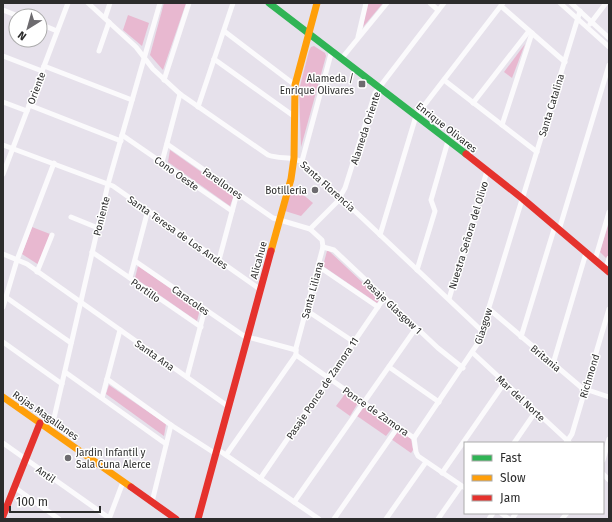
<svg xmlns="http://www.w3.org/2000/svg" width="612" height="522" font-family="'Fira Sans',sans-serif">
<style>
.green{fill:#e8b8d0}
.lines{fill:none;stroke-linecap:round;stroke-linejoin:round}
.street{stroke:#fbfafc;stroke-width:5}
.fast{stroke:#30b455;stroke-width:7}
.slow{stroke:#ff9f0a;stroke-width:7}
.jam{stroke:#e5322d;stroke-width:7}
.poi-dot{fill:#6d6b6f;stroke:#fff;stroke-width:1.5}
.labels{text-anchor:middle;stroke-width:3;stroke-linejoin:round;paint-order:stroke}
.poi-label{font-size:10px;fill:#2c2c2c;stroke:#fff;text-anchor:end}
.street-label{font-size:10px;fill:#2c2c2c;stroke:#fff}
</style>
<rect width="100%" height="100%" fill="#e6e1eb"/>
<!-- green -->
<g class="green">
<path d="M164,3H186L163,70L150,55Z"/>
<path d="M367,3H383L363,27Z"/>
<path d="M128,15L149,23L142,46L123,30Z"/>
<path d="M525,44L512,78L504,72Z"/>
<path d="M314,46L325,53L326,56L301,147L299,90L309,51L311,47Z"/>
<path d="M170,150L234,195L230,206L168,162Z"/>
<path d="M293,186L313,203L301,216L285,211Z"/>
<path d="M609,222V253L607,259L600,252Z"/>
<path d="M32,227L50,234L39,265L22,254Z"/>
<path d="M327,251H329L380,299L377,303L323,266Z"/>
<path d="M138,266L200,309L197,321L135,278Z"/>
<path d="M109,385L166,424L164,436L106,394Z"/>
<path d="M345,394L358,403L350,416L336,406Z"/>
<path d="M364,407L393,427L386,436L357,416Z"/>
<path d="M399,430L411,439L413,450L411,453L391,439Z"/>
</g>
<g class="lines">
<!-- street -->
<g class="street">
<path d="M88,3L136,47L153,69L180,94L268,155C281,160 294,155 305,164L482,331"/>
<path d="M430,3L438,10"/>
<path d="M560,3L609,47"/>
<path d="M571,3L609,38"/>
<path d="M501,6L565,62"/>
<path d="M3,10L18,16"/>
<path d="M105,18L110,3"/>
<path d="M40,24L57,31"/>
<path d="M590,24L606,3"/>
<path d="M224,31L295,85"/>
<path d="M358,37L366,3"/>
<path d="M99,51L109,22"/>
<path d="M3,56L42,71"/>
<path d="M342,58L387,3"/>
<path d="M214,59L295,117"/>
<path d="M44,66L132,100"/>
<path d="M164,80L189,3"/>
<path d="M444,80L537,152"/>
<path d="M3,102L27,111"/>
<path d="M473,103L529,31"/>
<path d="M29,105L121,141"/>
<path d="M198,107L233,3"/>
<path d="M502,125L532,33"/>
<path d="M122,135L232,211"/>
<path d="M167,144L273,218L310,229L322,240L323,247L296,348V355"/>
<path d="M3,145L113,186L261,290"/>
<path d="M302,161L332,50"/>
<path d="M162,162L180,94"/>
<path d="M3,174L68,3"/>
<path d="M71,217L98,228"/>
<path d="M310,229L337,202L345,188L375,93L444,3"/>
<path d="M559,230L609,65"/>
<path d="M380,235L416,116L503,3"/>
<path d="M323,247L334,250L438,348L463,368"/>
<path d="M92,252L201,327"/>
<path d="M3,254L27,264L229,407"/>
<path d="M219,260L237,193"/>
<path d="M595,260L609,212"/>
<path d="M135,261L244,336L296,350"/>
<path d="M318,266L378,307"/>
<path d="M606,269L609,258"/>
<path d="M417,270L435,211L431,200L448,141"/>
<path d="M37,272L52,235"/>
<path d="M130,278L148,210"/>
<path d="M7,298L71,343"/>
<path d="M449,299L487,171"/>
<path d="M3,307L17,260L54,163"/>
<path d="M489,309L582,388L609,397"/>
<path d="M306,310L354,342"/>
<path d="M521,337L555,226"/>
<path d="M3,342L62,384"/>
<path d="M473,353L569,442"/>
<path d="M296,355L414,438L416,452L418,456L465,488"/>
<path d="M553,364L586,253"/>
<path d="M389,367L439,402"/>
<path d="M65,372L166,444"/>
<path d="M187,377L205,309"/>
<path d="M107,379L171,425L216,454"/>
<path d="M102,398L120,330"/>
<path d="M51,431L108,184L160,3"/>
<path d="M414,438L478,343L580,11"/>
<path d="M3,443L109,518"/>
<path d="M514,443L536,411"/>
<path d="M566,443L572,434L609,309"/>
<path d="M217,449L319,519"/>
<path d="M226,455L296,355"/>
<path d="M603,460L609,439"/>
<path d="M442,473L505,382"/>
<path d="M603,474L609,480"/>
<path d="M260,479L384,298"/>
<path d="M14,487L59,519"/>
<path d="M152,502L171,425"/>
<path d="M294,502L416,328"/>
<path d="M501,513L509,519"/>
<path d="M109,519L123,482"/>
<path d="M334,519L398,427"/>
<path d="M386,519L426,462"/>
<path d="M438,519L461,486"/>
<path d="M489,519L493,513"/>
<path d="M512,519L516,513"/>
<path d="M562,519L567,513"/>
</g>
<!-- fast -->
<path class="fast" d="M269,3L466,154"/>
<!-- slow -->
<g class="slow">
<path d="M271,251L291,179L294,158L295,85L317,3"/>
<path d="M3,397L131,487"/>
</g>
<!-- jam -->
<g class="jam">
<path d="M466,154L523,199L609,272"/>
<path d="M131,487L176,519"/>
<path d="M3,516L40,423"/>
<path d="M198,519L271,251"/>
</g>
</g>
<!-- markers -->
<g class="poi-dot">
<rect x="358" y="80" width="8" height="8" rx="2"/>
<circle cx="315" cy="190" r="4"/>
<circle cx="68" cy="458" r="4"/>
</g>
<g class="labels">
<!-- poi labels -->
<g class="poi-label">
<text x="354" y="82">Alameda /<tspan x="354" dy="12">Enrique Olivares</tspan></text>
<text x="307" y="194">Botilleria</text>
<text x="76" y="456" text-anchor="start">Jardin Infantil y<tspan x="76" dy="12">Sala Cuna Alerce</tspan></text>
</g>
<!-- street labels -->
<g class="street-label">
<text transform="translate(36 88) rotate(-69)" y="4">Oriente</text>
<text transform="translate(551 105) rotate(-73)" y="4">Santa Catalina</text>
<text transform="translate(447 127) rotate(38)" y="4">Enrique Olivares</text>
<text transform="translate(365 128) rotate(-72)" y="4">Alameda Oriente</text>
<text transform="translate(177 173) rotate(35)" y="4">Cono Oeste</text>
<text transform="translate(223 183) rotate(35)" y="4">Farellones</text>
<text transform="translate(328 186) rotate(42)" y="4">Santa Florencia</text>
<text transform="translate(101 216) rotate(-76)" y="4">Poniente</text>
<text transform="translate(178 232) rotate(35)" y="4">Santa Teresa de Los Andes</text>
<text transform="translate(468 235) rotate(-73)" y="4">Nuestra Señora del Olivo</text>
<text transform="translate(258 260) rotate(-75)" y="4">Alicahue</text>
<text transform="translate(146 290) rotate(35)" y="4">Portillo</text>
<text transform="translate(312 290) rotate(-75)" y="4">Santa Liliana</text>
<text transform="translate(191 300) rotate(35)" y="4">Caracoles</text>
<text transform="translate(393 306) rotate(43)" y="4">Pasaje Glasgow 1</text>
<text transform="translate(483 326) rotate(-72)" y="4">Glasgow</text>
<text transform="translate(155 355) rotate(35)" y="4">Santa Ana</text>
<text transform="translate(546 358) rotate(40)" y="4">Britania</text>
<text transform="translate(589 376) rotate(-73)" y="4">Richmond</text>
<text transform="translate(322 388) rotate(-56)" y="4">Pasaje Ponce de Zamora 11</text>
<text transform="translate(521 398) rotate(43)" y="4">Mar del Norte</text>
<text transform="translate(376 411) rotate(35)" y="4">Ponce de Zamora</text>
<text transform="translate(46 415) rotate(35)" y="4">Rojas Magallanes</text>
<text transform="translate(46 474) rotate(35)" y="4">Antil</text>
</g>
</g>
<!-- border -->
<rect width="612" height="522" fill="none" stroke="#2c2c2c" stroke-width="8"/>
<!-- legend -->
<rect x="464" y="442" width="140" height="72" fill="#ffffff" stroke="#ababab"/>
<rect x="472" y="455" width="20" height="6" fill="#30b455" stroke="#ababab"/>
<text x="500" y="462" font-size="12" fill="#2c2c2c">Fast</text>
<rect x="472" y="475" width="20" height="6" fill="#ff9f0a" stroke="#ababab"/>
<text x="500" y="482" font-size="12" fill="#2c2c2c">Slow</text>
<rect x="472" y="495" width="20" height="6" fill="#e5322d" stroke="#ababab"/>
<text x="500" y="502" font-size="12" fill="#2c2c2c">Jam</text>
<!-- north arrow -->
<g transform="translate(28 28) rotate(217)"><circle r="19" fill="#ffffff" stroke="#ababab"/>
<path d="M0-3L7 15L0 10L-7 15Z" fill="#6d6b6f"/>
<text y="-6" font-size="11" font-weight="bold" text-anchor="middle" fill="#2c2c2c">N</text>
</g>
<!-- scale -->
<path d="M10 506v6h90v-6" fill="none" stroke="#2c2c2c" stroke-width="2"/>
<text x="16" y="506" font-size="12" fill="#2c2c2c" stroke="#ffffff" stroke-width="3" paint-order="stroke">100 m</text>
</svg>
